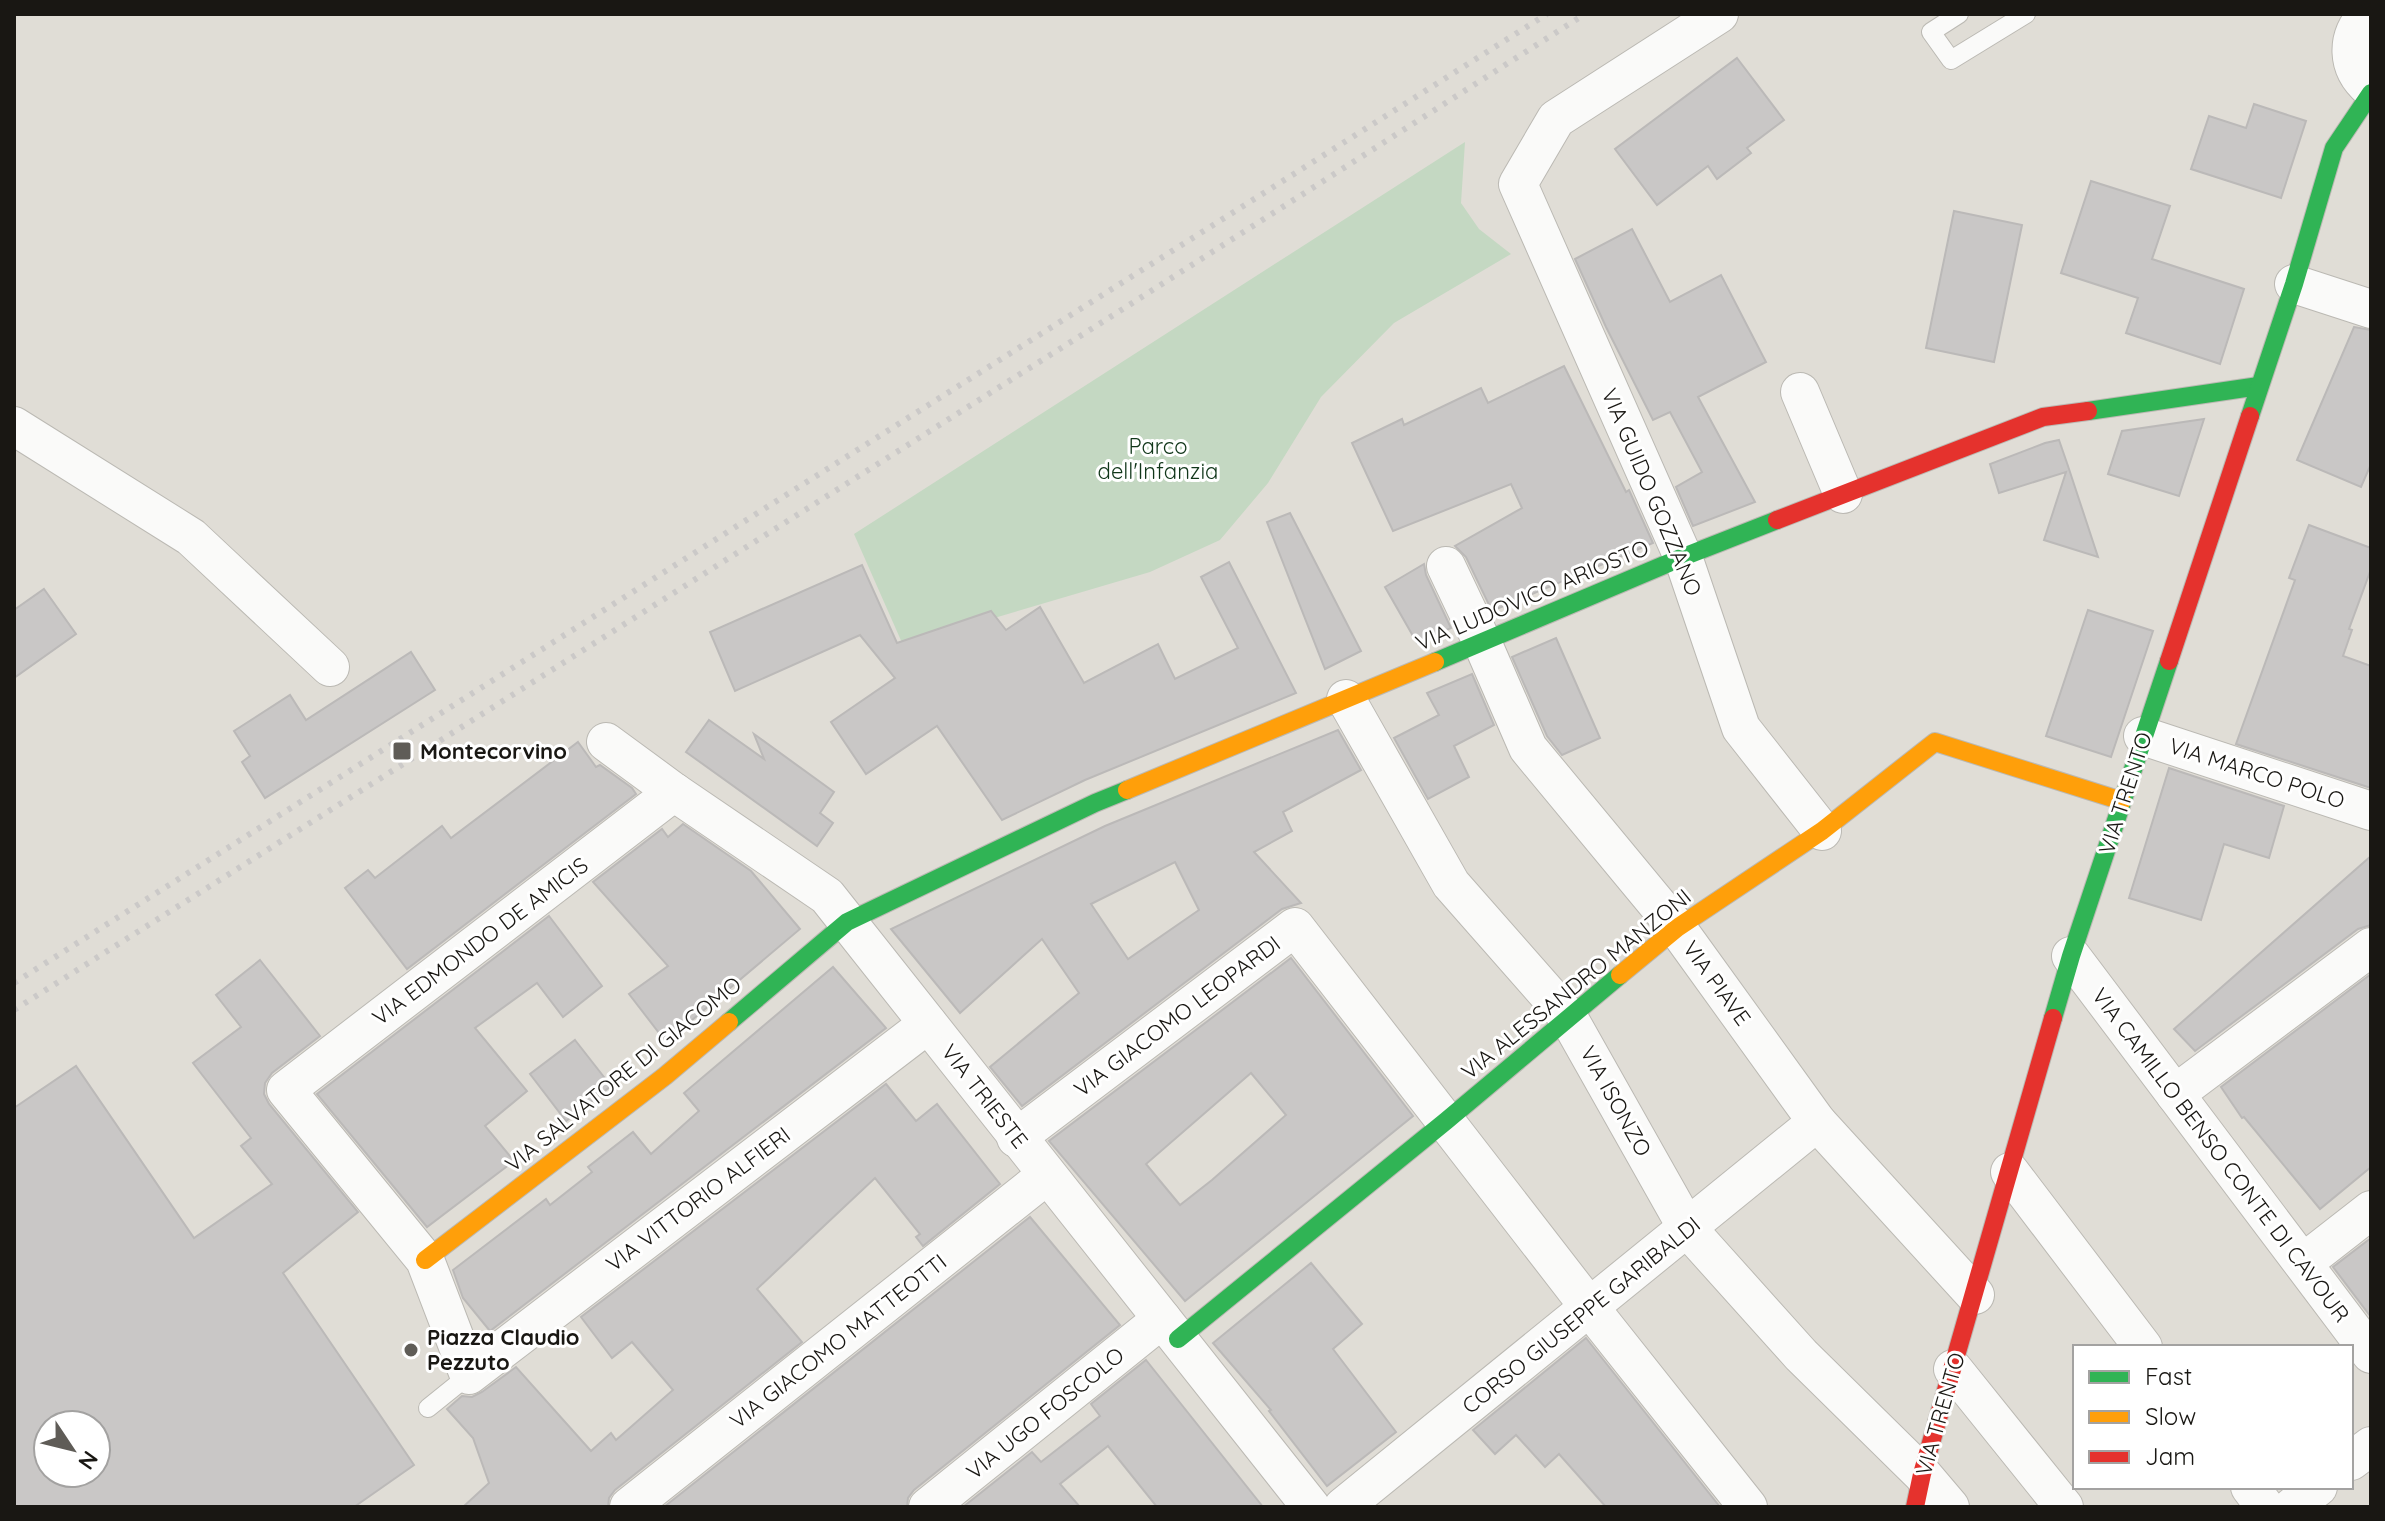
<svg xmlns="http://www.w3.org/2000/svg" width="2385" height="1521" font-family="Quicksand,sans-serif">
<style>
.green{fill:#c4d8c2}
.building{fill:#c9c7c6;stroke:#bbb9b8;stroke-width:2;fill-rule:evenodd}
.lines{fill:none;stroke-linecap:round;stroke-linejoin:round}
.lane-casing{stroke:#bbb9b3;stroke-width:20}
.street-casing{stroke:#bbb9b3;stroke-width:40}
.fast-casing{stroke:#bbb9b3;stroke-width:20}
.slow-casing{stroke:#bbb9b3;stroke-width:20}
.jam-casing{stroke:#bbb9b3;stroke-width:20}
.lane{stroke:#fafaf9;stroke-width:18}
.street{stroke:#fafaf9;stroke-width:38}
.fast{stroke:#30b455;stroke-width:18}
.slow{stroke:#ff9f0a;stroke-width:18}
.jam{stroke:#e5322d;stroke-width:18}
.rail{stroke:#cbc9c8;stroke-width:6;stroke-dasharray:4 8;stroke-linecap:butt}
.poi-dot{fill:#5f5c57;stroke:#fff;stroke-width:3}
.labels{text-anchor:middle;stroke-width:6;stroke-linejoin:round;paint-order:stroke}
.park-label{font-size:22px;fill:#103619;stroke:#fff}
.street-label{font-size:22px;fill:#191713;stroke:#fff}
.poi-label{font-size:22px;font-weight:bold;fill:#191713;stroke:#fff;text-anchor:start}
</style>
<rect width="100%" height="100%" fill="#e0ddd6"/>
<!-- green -->
<path class="green" d="M1465,142L1461,203L1479,229L1511,254L1394,323L1321,397L1268,483L1220,540L1150,572L903,645L854,534Z"/>
<!-- building -->
<g class="building">
<path d="M1737,58L1784,120L1747,148L1751,153L1717,179L1708,166L1657,205L1615,149Z"/>
<path d="M2254,104L2306,121L2281,198L2191,169L2209,116L2246,128Z"/>
<path d="M2091,181L2170,206L2152,259L2244,289L2220,364L2126,333L2138,298L2061,273Z"/>
<path d="M1954,211L2022,225L1994,362L1926,348Z"/>
<path d="M1632,229L1670,302L1721,275L1766,362L1698,397L1755,502L1693,526L1676,487L1702,472L1670,412L1653,420L1606,327L1575,259Z"/>
<path d="M2354,327L2371,330V464L2361,487L2297,460Z"/>
<path d="M1564,366L1626,492L1629,490L1653,543L1492,611L1466,557L1455,546L1522,508L1511,484L1393,531L1352,443L1402,419L1404,425L1481,388L1488,403Z"/>
<path d="M2204,419L2179,496L2108,474L2122,431Z"/>
<path d="M2059,440L2068,466L2098,557L2044,540L2066,472L1999,493L1990,464L2045,443Z"/>
<path d="M1290,513L1361,651L1325,669L1267,522Z"/>
<path d="M2309,525L2371,548V569L2349,629L2352,630L2343,656L2371,666V788L2236,744L2295,580L2289,578Z"/>
<path d="M1229,562L1296,693L1085,780L1002,820L937,726L866,774L831,722L895,678L860,635L735,691L710,632L862,565L897,643L991,611L1006,630L1040,607L1084,683L1158,644L1175,679L1238,648L1201,577Z"/>
<path d="M1424,564L1426,575L1451,628L1417,643L1385,587Z"/>
<path d="M44,589L76,634L14,678V610Z"/>
<path d="M2088,610L2153,631L2111,757L2046,736Z"/>
<path d="M1556,638L1600,738L1562,755L1547,736L1512,657Z"/>
<path d="M411,652L435,690L265,798L242,762L250,756L234,731L290,695L306,720Z"/>
<path d="M1472,674L1494,725L1454,746L1469,777L1428,799L1394,738L1439,715L1427,693Z"/>
<path d="M709,720L764,759L754,734L834,792L820,813L833,823L817,846L686,752Z"/>
<path d="M1338,730L1361,770L1283,812L1292,831L1254,852L1301,903L1282,909L1022,1106L990,1067L1079,993L1042,939L960,1013L891,929L1105,826ZM1175,862L1199,910L1128,959L1091,904Z"/>
<path d="M578,742L596,767L600,765L632,788L636,794L407,969L345,888L368,870L375,878L442,826L451,838Z"/>
<path d="M2169,768L2284,806L2269,858L2224,844L2201,920L2129,898Z"/>
<path d="M683,824L751,871L800,929L666,1042L629,994L668,966L593,882L662,829L668,837Z"/>
<path d="M2371,856V925L2358,929L2195,1051L2174,1029Z"/>
<path d="M549,916L602,986L563,1017L537,983L475,1028L527,1091L485,1126L514,1161L427,1227L317,1094Z"/>
<path d="M1291,958L1413,1116L1185,1301L1049,1141ZM1251,1073L1286,1115L1212,1180L1180,1205L1146,1164Z"/>
<path d="M260,960L320,1036L272,1073L265,1083L264,1094L269,1104L358,1212L283,1273L414,1465L354,1507H14V1108L76,1066L194,1238L272,1184L241,1146L251,1138L193,1063L241,1027L216,995ZM48,1425H96V1473H48Z"/>
<path d="M833,967L886,1028L490,1331L463,1298L453,1270L546,1199L550,1205L592,1172L588,1167L633,1132L651,1154L699,1111L684,1093Z"/>
<path d="M2371,974V1167L2320,1209L2244,1117L2242,1118L2221,1087Z"/>
<path d="M575,1040L611,1086L566,1121L530,1074Z"/>
<path d="M886,1084L916,1121L937,1104L1000,1184L923,1246L916,1237L920,1234L875,1178L757,1289L802,1342L615,1490L609,1498L608,1507H463L489,1483L473,1438L447,1409L462,1396L472,1397L482,1392L516,1367L591,1451L611,1433L616,1440L673,1390L632,1342L612,1358L581,1317Z"/>
<path d="M1030,1217L1120,1325L914,1490L908,1498L907,1507H664Z"/>
<path d="M2371,1238V1317L2333,1267Z"/>
<path d="M1311,1263L1362,1324L1333,1349L1396,1432L1327,1486L1269,1411L1271,1410L1213,1343Z"/>
<path d="M1586,1338L1720,1507H1606L1559,1454L1545,1467L1516,1435L1495,1454L1473,1430Z"/>
<path d="M1146,1360L1263,1507H1157L1108,1446L1060,1484L1080,1507H963L1032,1452L1041,1462L1100,1416L1091,1404Z"/>
</g>
<g class="lines">
<defs>
<g id="lane">
<path d="M1959,14L1931,32L1951,60L2026,14"/>
<path d="M428,1408L469,1375"/>
</g>
<g id="street">
<path d="M1719,14L1556,119L1518,184L1683,557L1741,728L1822,831"/>
<path d="M2368,14C2345,37 2346,68 2371,89"/>
<path d="M2294,284L2371,309"/>
<path d="M1800,392L1843,494"/>
<path d="M14,426L191,537L330,667"/>
<path d="M1446,566L1482,642L1528,748L1677,928L1817,1122L1975,1295"/>
<path d="M1346,699L1451,884L1568,1017L1687,1228L1801,1355L1922,1474L1950,1507"/>
<path d="M2143,736L2371,811"/>
<path d="M606,742L674,792L827,896L1311,1507"/>
<path d="M674,792L286,1090L425,1260L469,1375L928,1024"/>
<path d="M2071,956L2371,1354"/>
<path d="M2175,1094L2371,947"/>
<path d="M1016,1138L1295,927L1590,1308L1748,1507"/>
<path d="M2010,1172L2143,1347"/>
<path d="M2303,1263L2371,1210"/>
<path d="M1953,1369L2064,1507"/>
<path d="M2351,1461L2371,1446"/>
<path d="M2250,1487L2265,1507"/>
<path d="M629,1507L1047,1175"/>
<path d="M928,1507L1162,1319"/>
<path d="M1343,1507L1817,1122"/>
<path d="M2292,1507L2318,1487"/>
</g>
<g id="fast">
<path d="M2088,411L2259,386"/>
<path d="M2250,416L2294,284L2334,148L2371,93"/>
<path d="M1435,662L1683,557L1777,520"/>
<path d="M2053,1018L2071,956L2169,661"/>
<path d="M729,1022L847,922L1095,803L1127,790"/>
<path d="M1178,1339L1446,1121L1620,975"/>
</g>
<g id="slow">
<path d="M1127,790L1435,662"/>
<path d="M1620,975L1677,928L1822,831L1935,742L2122,801"/>
<path d="M425,1260L665,1076L729,1022"/>
</g>
<g id="jam">
<path d="M1777,520L2043,417L2088,411"/>
<path d="M2169,661L2250,416"/>
<path d="M1915,1507L1922,1474L2053,1018"/>
</g>
</defs>
<!-- lane casing -->
<use href="#lane" class="lane-casing"/>
<!-- street casing -->
<use href="#street" class="street-casing"/>
<!-- fast casing -->
<use href="#fast" class="fast-casing"/>
<!-- slow casing -->
<use href="#slow" class="slow-casing"/>
<!-- jam casing -->
<use href="#jam" class="jam-casing"/>
<!-- lane -->
<use href="#lane" class="lane"/>
<!-- street -->
<use href="#street" class="street"/>
<!-- fast -->
<use href="#fast" class="fast"/>
<!-- slow -->
<use href="#slow" class="slow"/>
<!-- jam -->
<use href="#jam" class="jam"/>
<!-- rail -->
<g class="rail">
<path d="M14,983L1547,14"/>
<path d="M14,1010L1115,314L1585,14"/>
</g>
</g>
<!-- markers -->
<g class="poi-dot">
<rect x="392" y="741" width="20" height="20" rx="4"/>
<circle cx="411" cy="1350" r="8"/>
</g>
<g class="labels">
<!-- park labels -->
<g class="park-label">
<text x="1158" y="454">Parco<tspan x="1158" dy="25">dell'Infanzia</tspan></text>
</g>
<!-- street labels -->
<g class="street-label">
<text transform="translate(1652 492) rotate(67)" y="8">VIA GUIDO GOZZANO</text>
<text transform="translate(1532 595) rotate(-23)" y="8">VIA LUDOVICO ARIOSTO</text>
<text transform="translate(2257 773) rotate(18)" y="8">VIA MARCO POLO</text>
<text transform="translate(2125 793) rotate(-72)" y="8">VIA TRENTO</text>
<text transform="translate(480 941) rotate(-37)" y="8">VIA EDMONDO DE AMICIS</text>
<text transform="translate(1717 983) rotate(54)" y="8">VIA PIAVE</text>
<text transform="translate(1576 984) rotate(-39)" y="8">VIA ALESSANDRO MANZONI</text>
<text transform="translate(1177 1016) rotate(-37)" y="8">VIA GIACOMO LEOPARDI</text>
<text transform="translate(623 1074) rotate(-39)" y="8">VIA SALVATORE DI GIACOMO</text>
<text transform="translate(985 1096) rotate(52)" y="8">VIA TRIESTE</text>
<text transform="translate(1616 1101) rotate(61)" y="8">VIA ISONZO</text>
<text transform="translate(2221 1155) rotate(53)" y="8">VIA CAMILLO BENSO CONTE DI CAVOUR</text>
<text transform="translate(698 1199) rotate(-37)" y="8">VIA VITTORIO ALFIERI</text>
<text transform="translate(1581 1315) rotate(-39)" y="8">CORSO GIUSEPPE GARIBALDI</text>
<text transform="translate(838 1341) rotate(-38)" y="8">VIA GIACOMO MATTEOTTI</text>
<text transform="translate(1045 1413) rotate(-39)" y="8">VIA UGO FOSCOLO</text>
<text transform="translate(1940 1414) rotate(-74)" y="8">VIA TRENTO</text>
</g>
<!-- poi labels -->
<g class="poi-label">
<text x="420" y="759">Montecorvino</text>
<text x="427" y="1345">Piazza Claudio<tspan x="427" dy="25">Pezzuto</tspan></text>
</g>
</g>
<!-- border -->
<rect width="2385" height="1521" fill="none" stroke="#191713" stroke-width="32"/>
<!-- legend -->
<rect x="2073" y="1345" width="280" height="144" fill="#ffffff" stroke="#a3a2a1" stroke-width="2"/>
<rect x="2089" y="1371" width="40" height="12" fill="#30b455" stroke="#a3a2a1" stroke-width="2"/>
<text x="2145" y="1385" font-size="24" fill="#191713">Fast</text>
<rect x="2089" y="1411" width="40" height="12" fill="#ff9f0a" stroke="#a3a2a1" stroke-width="2"/>
<text x="2145" y="1425" font-size="24" fill="#191713">Slow</text>
<rect x="2089" y="1451" width="40" height="12" fill="#e5322d" stroke="#a3a2a1" stroke-width="2"/>
<text x="2145" y="1465" font-size="24" fill="#191713">Jam</text>
<!-- north arrow -->
<g transform="translate(72 1449) rotate(125)"><circle r="38" fill="#ffffff" stroke="#a3a2a1" stroke-width="2"/>
<path d="M0-6L14 30L0 20L-14 30Z" fill="#5f5c57"/>
<text y="-12" font-size="22" font-weight="bold" text-anchor="middle" fill="#191713">N</text>
</g>
</svg>
